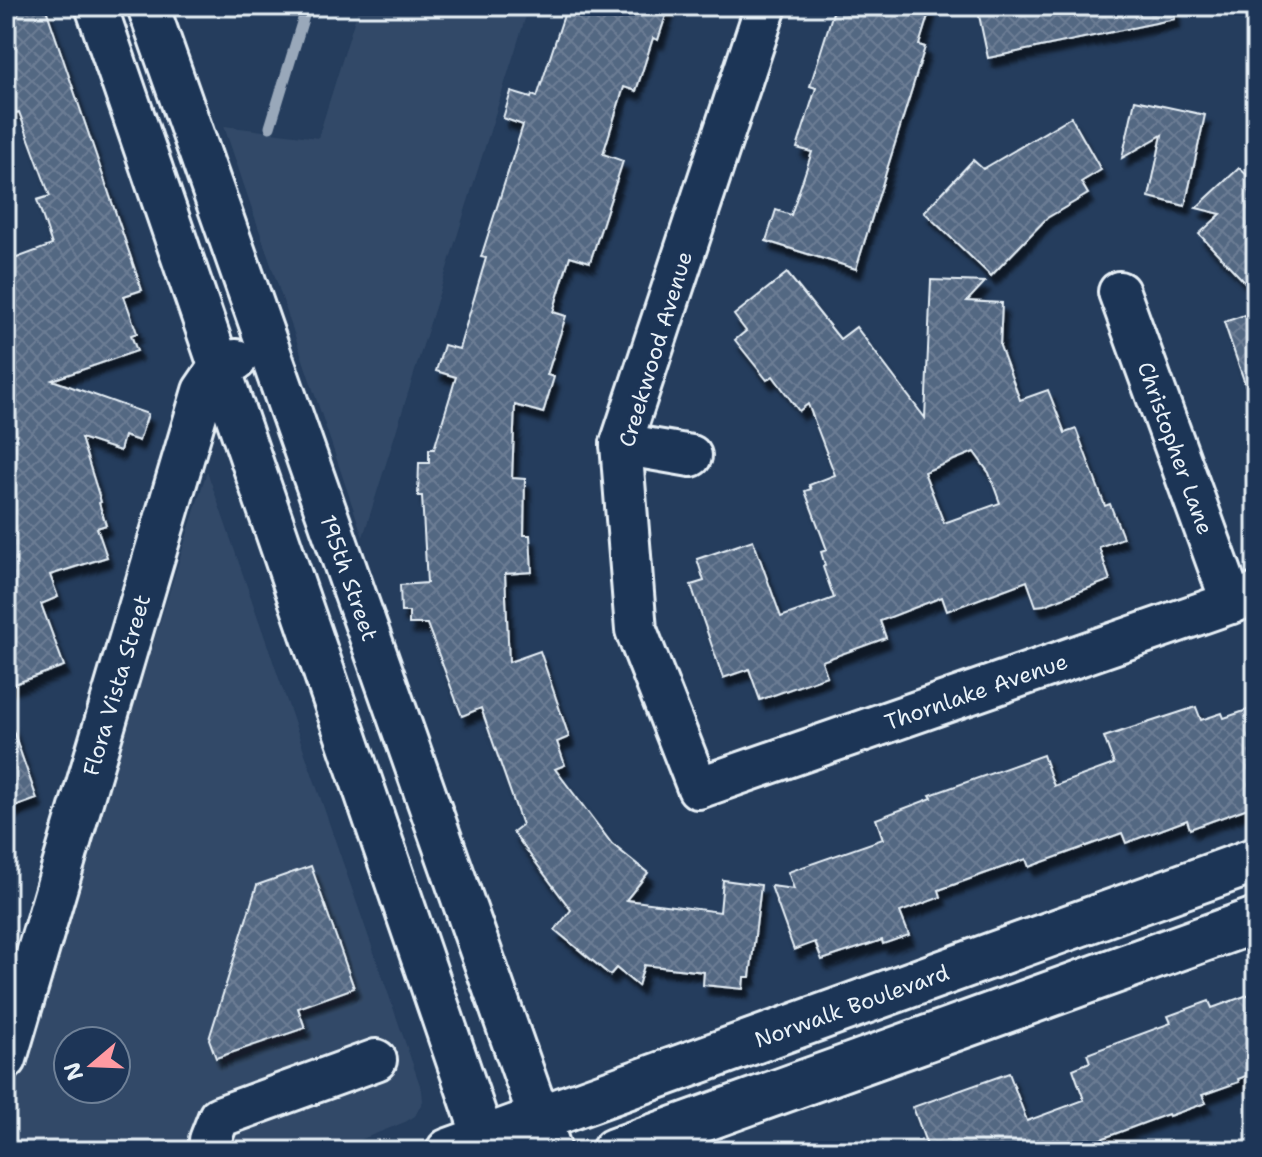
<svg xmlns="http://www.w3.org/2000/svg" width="1262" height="1157" font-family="'Shantell Sans',sans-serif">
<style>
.built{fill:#334a68;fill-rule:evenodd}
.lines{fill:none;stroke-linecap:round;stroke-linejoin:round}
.stream{stroke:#99a8ba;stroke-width:11}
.building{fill:url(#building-cross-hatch);stroke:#e8f1f8;stroke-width:2;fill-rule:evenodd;filter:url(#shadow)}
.minor-casing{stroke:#e8f1f8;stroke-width:46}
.major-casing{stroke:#e8f1f8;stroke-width:50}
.minor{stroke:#1d3557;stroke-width:40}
.major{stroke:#1d3557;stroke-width:44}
.labels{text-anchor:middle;stroke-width:6;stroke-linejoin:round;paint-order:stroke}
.street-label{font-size:22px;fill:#e8f1f8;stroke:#1d3557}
</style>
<defs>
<pattern id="building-cross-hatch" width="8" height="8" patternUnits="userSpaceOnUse" patternTransform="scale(2)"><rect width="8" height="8" fill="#536782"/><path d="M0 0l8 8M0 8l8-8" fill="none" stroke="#6c7d94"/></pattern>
<filter id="shadow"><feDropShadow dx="5" dy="9" stdDeviation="2" flood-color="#0009"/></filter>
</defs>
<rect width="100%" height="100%" fill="#253d5d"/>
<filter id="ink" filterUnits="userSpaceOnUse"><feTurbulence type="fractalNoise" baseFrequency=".0125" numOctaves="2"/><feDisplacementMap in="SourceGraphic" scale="16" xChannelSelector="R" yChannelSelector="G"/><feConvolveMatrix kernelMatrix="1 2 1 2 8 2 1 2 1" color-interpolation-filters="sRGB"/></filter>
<g filter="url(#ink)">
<!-- built -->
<g class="built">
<path d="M359,6H529L363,537L224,126L318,138Z"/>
<path d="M207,471L422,1091L423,1101L415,1116L405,1122L332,1151H6V1116ZM68,1041H116V1089H68Z"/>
</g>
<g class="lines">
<!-- stream -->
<path class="stream" d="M270,127L307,6"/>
</g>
<!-- building -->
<g class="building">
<path d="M6,6H45L142,290L124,296L137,333L131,335L137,351L52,380L148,414L139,441L124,436L120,451L81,438L101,502L99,503L106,525L97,528L107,557L50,575L58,597L41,604L64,666L6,687V262L52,245L37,200L50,196L19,112L16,113L14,106L6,109Z"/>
<path d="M567,6H669L658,40L653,38L636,91L624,87L603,154L623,161L590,262L570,256L553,312L566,316L547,375L554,377L543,413L515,405L512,478L525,479L524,535H530L532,572L505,574L509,662L540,651L569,737L557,742L565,765L555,769L612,844L648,873L626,900L720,912L723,880L761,885L750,977H744L743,989L703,985L704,972L644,965L638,986L616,968L610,975L555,930L571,910L513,832L522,825L481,708L462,716L427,624H409V612H401L400,585L427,583L422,496H418L419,463H429V449H434L456,377L436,371L444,345L459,349L486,258L481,257L523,125L503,118L511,92L531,98L532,95L537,97Z"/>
<path d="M835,6H931L919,45L925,47L856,269L766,241L776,210L791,215L812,152L797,148L816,88L810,86Z"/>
<path d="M977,6H1174L1175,19L988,58Z"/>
<path d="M1135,100L1205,115L1185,206L1149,197L1162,135L1122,158Z"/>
<path d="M1071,117L1101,170L1081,182L1088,194L1047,218L991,276L924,212L973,160L983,169Z"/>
<path d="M1239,168L1256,183V294L1199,234L1221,214L1196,208Z"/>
<path d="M787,273L840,339L856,327L925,418L931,280L985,282L967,301L1002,303L1000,346L1020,400L1048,390L1065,433L1076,429L1105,506L1110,504L1123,538L1099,547L1110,580L1044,605L1036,606L1027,581L947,611L942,597L880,621L886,638L822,661L827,676L760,700L749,669L723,678L691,585L704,581L697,559L753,540L781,617L834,598L823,567L825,565L821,552L827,550L805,491L811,489L809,485L835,475L808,404L799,411L773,376L767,380L735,340L746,331L734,315ZM974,452L989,473L1000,503L944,523L924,472Z"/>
<path d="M1256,311V400L1251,401L1224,322Z"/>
<path d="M1196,707L1201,720L1222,713L1224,718L1256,707V805L1190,829L1187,820L1126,843L1122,833L1029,867L1026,859L939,890L941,897L900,912L909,935L883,944L882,940L822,960L815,942L794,950L771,886L794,889L788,872L883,839L876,819L932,798L930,795L1043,755L1054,786L1114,764L1104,737Z"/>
<path d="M10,722L37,799L6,810V723Z"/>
<path d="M311,866L354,988L298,1008L305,1028L216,1058L209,1039L257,885Z"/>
<path d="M1256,992V1072L1238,1079L1239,1082L1202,1095L1206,1103L1169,1116L1168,1114L1069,1151H929L913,1107L1009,1073L1027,1121L1084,1100L1073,1069L1090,1062L1087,1054L1171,1023L1168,1016L1209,1001L1212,1008Z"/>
</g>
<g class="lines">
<defs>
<g id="minor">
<path d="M96,6L488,1151"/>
<path id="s1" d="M148,6L551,1151"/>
<path id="s2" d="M766,6L621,444L636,630L698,788L1256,594"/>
<path id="s3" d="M1119,292L1232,603"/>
<path d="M621,444L691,456"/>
<path id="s4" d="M6,1059L203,391L220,366L236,360"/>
<path d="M210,1151V1140L219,1117L376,1060"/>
</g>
<g id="major">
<path id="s5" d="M449,1151L1256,860"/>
<path d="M614,1151L1256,920"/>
</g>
</defs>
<!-- minor casing -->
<use href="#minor" class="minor-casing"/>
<!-- major casing -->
<use href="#major" class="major-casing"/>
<!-- minor -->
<use href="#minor" class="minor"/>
<!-- major -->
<use href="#major" class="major"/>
</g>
</g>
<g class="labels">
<!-- street labels -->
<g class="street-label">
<text transform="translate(655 349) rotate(-73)" y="8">Creekwood Avenue</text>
<text dy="8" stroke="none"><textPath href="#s3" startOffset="166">Christopher Lane</textPath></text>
<text dy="8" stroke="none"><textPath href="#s1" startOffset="606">195th Street</textPath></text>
<text dy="8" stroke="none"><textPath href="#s4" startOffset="390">Flora Vista Street</textPath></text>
<text dy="8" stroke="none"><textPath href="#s2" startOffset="1112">Thornlake Avenue</textPath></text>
<text dy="8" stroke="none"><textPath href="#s5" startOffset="428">Norwalk Boulevard</textPath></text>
</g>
</g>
<!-- margin -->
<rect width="1262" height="1157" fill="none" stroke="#1d3557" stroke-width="32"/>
<rect x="16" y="16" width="1230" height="1125" fill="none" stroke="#e8f1f8" stroke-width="3" filter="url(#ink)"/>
<!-- north arrow -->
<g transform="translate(92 1065) rotate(251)"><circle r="38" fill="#1d3557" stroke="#6e8097" stroke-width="2"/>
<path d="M0-6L14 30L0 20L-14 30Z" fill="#ff9aa2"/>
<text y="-12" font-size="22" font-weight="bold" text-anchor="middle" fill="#e8f1f8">N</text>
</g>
</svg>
